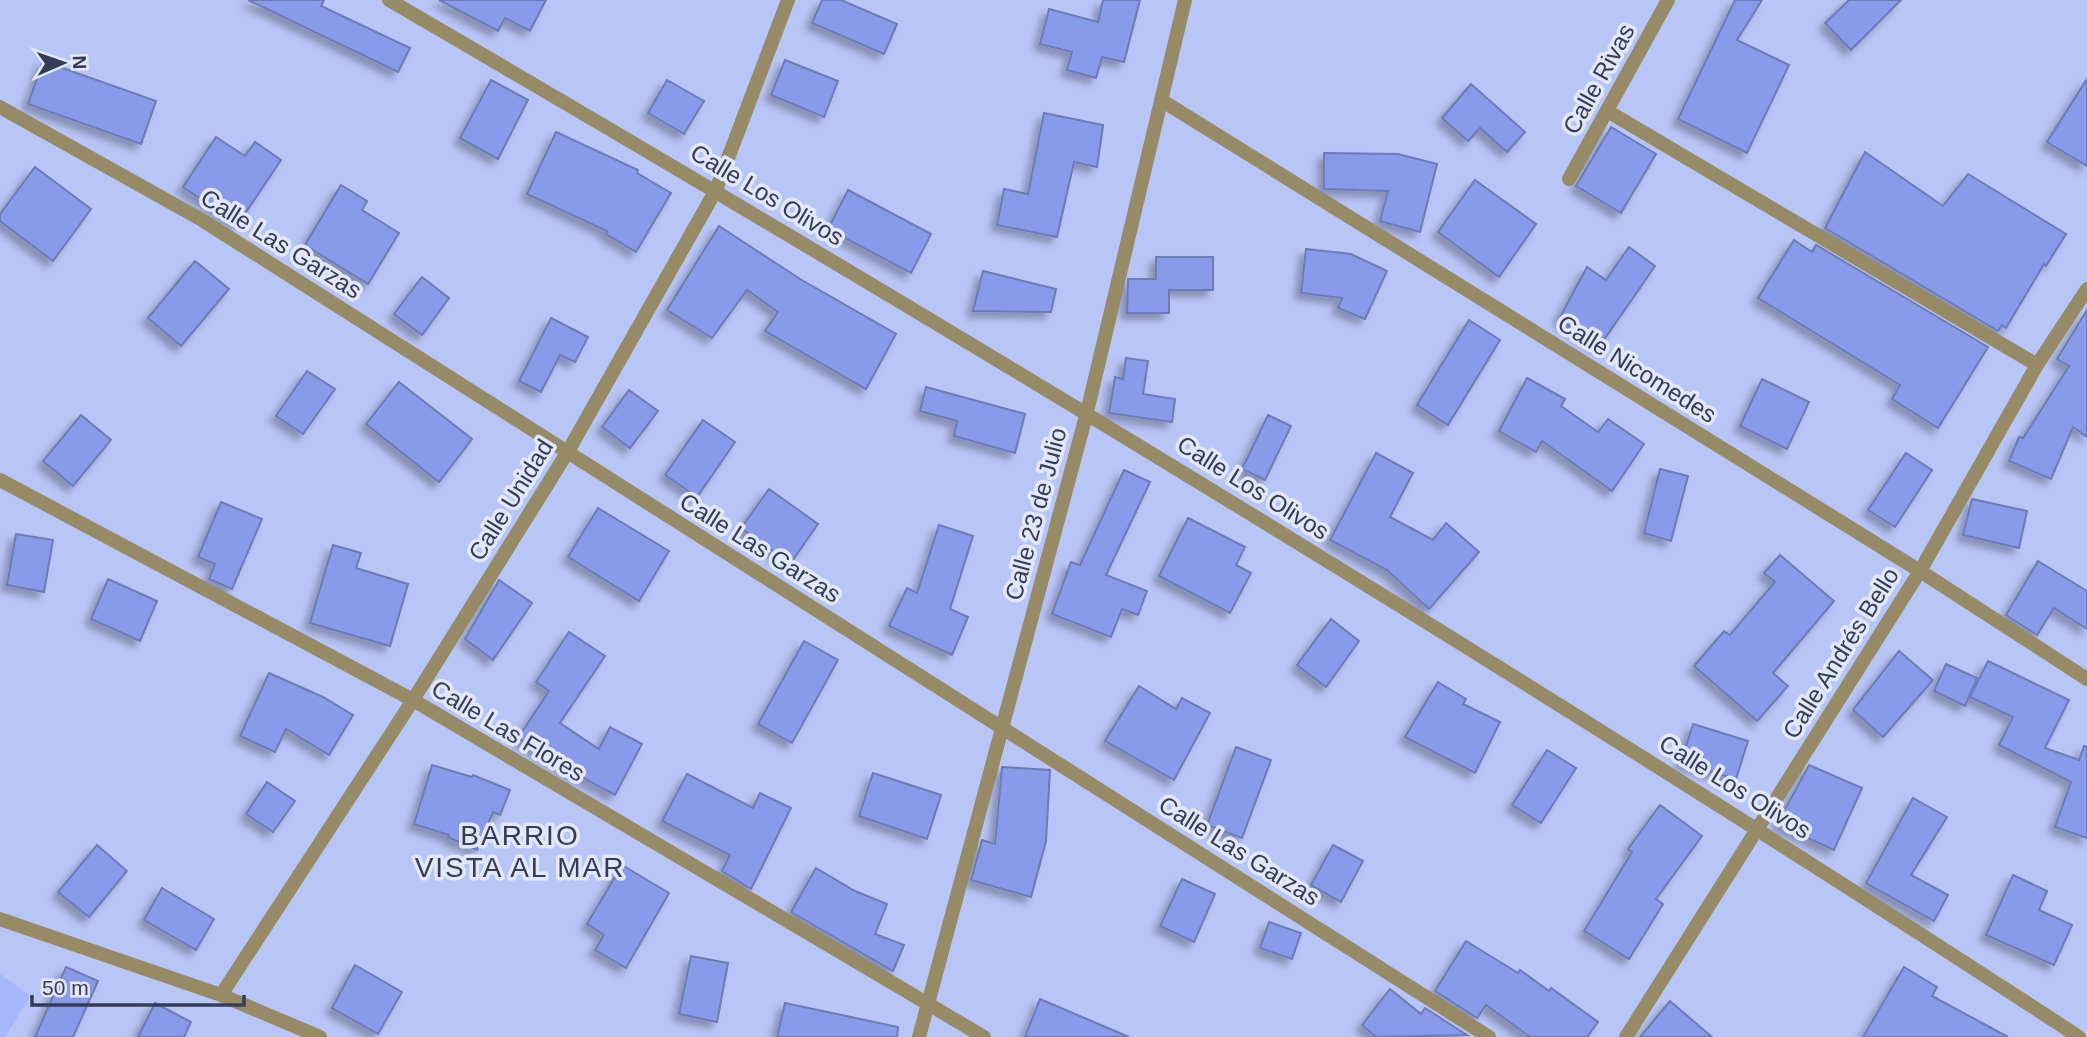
<svg xmlns="http://www.w3.org/2000/svg" width="2087" height="1037" font-family="Arial,sans-serif">
<style>
.built{fill:#a6b7fc}
.building{fill:#889ae9;stroke:#6d7bb5;stroke-width:2;filter:url(#shadow)}
.lines{fill:none;stroke-linecap:round;stroke-linejoin:round}
.minor{stroke:#978b67;stroke-width:14}
.labels{text-anchor:middle;stroke-width:7;stroke-linejoin:round;paint-order:stroke}
.street-label{font-size:24px;fill:#353c55;stroke:#e2e7fb}
.quarter-label{font-size:28px;letter-spacing:2px;fill:#353c55;stroke:#e2e7fb}
</style>
<defs>
<filter id="shadow"><feDropShadow dx="-6" dy="6" stdDeviation="3.5" flood-color="#0004"/></filter>
</defs>
<rect width="100%" height="100%" fill="#b8c5f7"/>
<!-- built -->
<path class="built" d="M0,974L30,996L5,1037H0Z"/>
<!-- building -->
<g class="building">
<path d="M248,0H324L321,6L410,48L398,72Z"/>
<path d="M439,0H546L530,31L505,18L498,31Z"/>
<path d="M822,0H841L897,24L884,54L812,23Z"/>
<path d="M1103,0H1140L1124,62L1102,57L1096,78L1067,70L1072,52L1040,44L1049,9L1098,22Z"/>
<path d="M1735,0H1762L1737,40L1789,65L1747,153L1678,119Z"/>
<path d="M1849,0H1901L1851,50L1825,23Z"/>
<path d="M785,60L838,81L824,117L771,95Z"/>
<path d="M43,61L156,101L141,144L28,104Z"/>
<path d="M2087,79V166L2047,142Z"/>
<path d="M491,80L528,100L498,159L460,138Z"/>
<path d="M667,80L704,101L684,134L648,113Z"/>
<path d="M1471,84L1525,132L1507,152L1480,128L1468,141L1442,118Z"/>
<path d="M1044,113L1103,125L1097,167L1074,162L1057,237L997,225L1004,189L1028,194Z"/>
<path d="M1611,127L1656,154L1621,213L1576,186Z"/>
<path d="M556,132L638,170L637,173L671,193L636,252L606,234L607,231L527,194Z"/>
<path d="M216,137L245,156L255,142L281,160L238,224L183,187Z"/>
<path d="M1865,152L1943,206L1968,174L2066,234L2046,266L2044,264L2006,328L2002,325L1998,331L1825,228Z"/>
<path d="M1324,153L1398,154L1437,164L1420,232L1380,221L1388,191L1324,189Z"/>
<path d="M35,167L91,209L53,261L0,221V214Z"/>
<path d="M1475,180L1536,224L1499,277L1438,232Z"/>
<path d="M341,185L367,201L362,210L399,233L368,284L305,245Z"/>
<path d="M848,190L931,234L911,273L828,229Z"/>
<path d="M719,226L800,279L896,334L866,389L765,331L778,312L747,290L712,338L667,310Z"/>
<path d="M1794,240L1812,252L1816,245L1988,347L1938,428L1892,399L1900,385L1758,298Z"/>
<path d="M1629,247L1655,266L1599,347L1559,319L1587,267L1606,280Z"/>
<path d="M1306,249L1351,254L1387,271L1365,319L1338,308L1342,298L1301,293Z"/>
<path d="M1156,257H1213V290H1169V313H1127L1128,279H1156Z"/>
<path d="M195,261L229,289L181,346L148,318Z"/>
<path d="M983,271L1056,289L1051,312L973,311Z"/>
<path d="M422,277L449,298L422,335L394,314Z"/>
<path d="M2087,310V437L2073,427L2051,479L2009,461L2019,437L2023,438L2069,366L2057,359Z"/>
<path d="M551,318L588,337L575,362L560,355L541,392L519,381Z"/>
<path d="M1469,320L1500,340L1448,425L1417,405Z"/>
<path d="M1126,358L1148,361L1143,394L1175,399L1172,422L1109,413L1115,377L1123,379Z"/>
<path d="M307,371L335,389L303,434L276,416Z"/>
<path d="M1527,378L1565,399L1561,406L1598,432L1608,419L1644,444L1612,491L1542,441L1536,452L1499,431Z"/>
<path d="M1762,379L1809,402L1787,449L1740,426Z"/>
<path d="M399,382L472,439L439,482L366,424Z"/>
<path d="M926,387L1025,414L1015,453L954,436L957,421L920,411Z"/>
<path d="M629,390L658,411L630,448L602,427Z"/>
<path d="M81,415L111,440L73,486L43,461Z"/>
<path d="M1268,415L1291,426L1265,480L1242,469Z"/>
<path d="M703,420L735,442L697,497L665,475Z"/>
<path d="M1376,453L1413,473L1390,517L1433,540L1446,523L1479,552L1429,609L1387,570L1330,540Z"/>
<path d="M1906,453L1932,470L1895,527L1868,510Z"/>
<path d="M1660,469L1688,476L1671,541L1644,533Z"/>
<path d="M1124,470L1150,482L1106,575L1147,591L1138,615L1122,609L1111,637L1052,614L1071,562L1080,565Z"/>
<path d="M769,489L818,524L790,564L741,528Z"/>
<path d="M1972,499L2027,511L2019,548L1963,535Z"/>
<path d="M221,502L262,519L232,589L209,579L215,564L198,557Z"/>
<path d="M598,508L669,551L639,601L568,557Z"/>
<path d="M1188,518L1245,547L1236,565L1251,573L1230,613L1159,576Z"/>
<path d="M939,525L973,536L950,609L968,617L952,655L889,626L907,588L917,593Z"/>
<path d="M16,534L53,540L44,592L7,585Z"/>
<path d="M333,545L361,553L356,568L408,584L390,646L310,623Z"/>
<path d="M1780,555L1834,601L1773,673L1788,686L1757,721L1694,666L1724,631L1730,635L1775,582L1764,573Z"/>
<path d="M2038,561L2087,591V629L2054,608L2037,635L2006,615Z"/>
<path d="M108,579L157,601L140,641L91,619Z"/>
<path d="M499,580L532,603L493,660L465,639Z"/>
<path d="M1331,619L1359,641L1326,687L1297,665Z"/>
<path d="M569,632L605,656L560,723L599,749L610,727L642,744L615,795L580,776L579,778L518,738L549,691L536,682Z"/>
<path d="M804,641L838,660L792,743L758,724Z"/>
<path d="M1899,651L1933,680L1883,737L1853,710Z"/>
<path d="M1988,661L2069,700L2045,748L2079,760L2084,746L2087,747V838L2055,827L2071,782L1999,745L2013,717L1970,697Z"/>
<path d="M1946,664L1977,678L1965,706L1934,691Z"/>
<path d="M269,673L323,697L353,715L329,755L286,729L275,752L240,736Z"/>
<path d="M1438,682L1466,699L1463,704L1500,722L1475,773L1405,737Z"/>
<path d="M1139,686L1176,709L1182,698L1210,713L1174,780L1105,741Z"/>
<path d="M1693,724L1748,741L1736,779L1681,763Z"/>
<path d="M1236,747L1271,760L1242,838L1207,825Z"/>
<path d="M1547,750L1576,768L1541,823L1512,805Z"/>
<path d="M432,765L472,777L473,775L510,790L500,815L493,812L477,850L448,837L449,835L414,824Z"/>
<path d="M1809,765L1862,788L1834,850L1777,824Z"/>
<path d="M1002,767L1050,770L1046,841L1031,897L971,880L982,840L995,844Z"/>
<path d="M873,773L941,795L927,839L859,816Z"/>
<path d="M687,774L753,808L760,793L791,808L751,889L722,871L730,855L662,821Z"/>
<path d="M267,782L295,801L273,832L246,814Z"/>
<path d="M1913,798L1947,817L1911,875L1948,895L1934,921L1866,883Z"/>
<path d="M1660,805L1702,836L1656,899L1663,904L1629,959L1584,931L1632,852L1628,849Z"/>
<path d="M97,845L127,871L89,917L58,892Z"/>
<path d="M1333,845L1363,861L1341,902L1311,885Z"/>
<path d="M622,865L669,893L626,968L595,950L604,935L587,924Z"/>
<path d="M816,868L855,891L887,904L875,934L904,945L893,971L791,912Z"/>
<path d="M2013,875L2047,891L2039,910L2072,925L2054,965L1986,935Z"/>
<path d="M1182,879L1215,894L1194,942L1160,926Z"/>
<path d="M162,888L214,919L196,950L144,920Z"/>
<path d="M1269,922L1301,933L1292,959L1260,948Z"/>
<path d="M1466,941L1518,973L1520,970L1549,991L1551,988L1598,1022L1587,1037H1530L1486,1005L1477,1018L1435,991Z"/>
<path d="M691,956L728,963L717,1022L679,1014Z"/>
<path d="M355,965L402,992L378,1034L332,1008Z"/>
<path d="M66,967L98,981L73,1037H35Z"/>
<path d="M1904,967L1937,987L1932,996L2008,1037H1863Z"/>
<path d="M1390,989L1421,1014L1425,1008L1467,1035L1376,1037L1362,1025Z"/>
<path d="M1040,999L1129,1037H1025Z"/>
<path d="M1670,1001L1712,1037H1640Z"/>
<path d="M155,1003L191,1022L184,1037H138Z"/>
<path d="M785,1003L898,1027L897,1037H777Z"/>
</g>
<g class="lines">
<!-- minor -->
<g class="minor">
<path d="M389,0C961,333 1526,676 2079,1037"/>
<path d="M1161,100L1920,571L2087,679"/>
<path d="M0,107L202,220L1489,1037"/>
<path d="M1609,112L2037,365"/>
<path d="M1569,179L1668,0"/>
<path d="M0,480L413,700L984,1037"/>
<path d="M0,919L221,995L320,1037"/>
<path d="M221,995L413,700L567,453L716,190L788,0"/>
<path d="M919,1037L1087,412L1185,0"/>
<path d="M1626,1037L1920,571L2037,365L2087,289"/>
</g>
</g>
<g class="labels">
<!-- street labels -->
<g class="street-label">
<text transform="translate(1599 79) rotate(-61)" y="8">Calle Rivas</text>
<text transform="translate(767 195) rotate(31)" y="8">Calle Los Olivos</text>
<text transform="translate(281 244) rotate(32)" y="8">Calle Las Garzas</text>
<text transform="translate(1637 369) rotate(32)" y="8">Calle Nicomedes</text>
<text transform="translate(1253 488) rotate(32)" y="8">Calle Los Olivos</text>
<text transform="translate(511 500) rotate(-58)" y="8">Calle Unidad</text>
<text transform="translate(1036 514) rotate(-75)" y="8">Calle 23 de Julio</text>
<text transform="translate(760 548) rotate(32)" y="8">Calle Las Garzas</text>
<text transform="translate(1841 653) rotate(-58)" y="8">Calle Andrés Bello</text>
<text transform="translate(508 731) rotate(31)" y="8">Calle Las Flores</text>
<text transform="translate(1735 787) rotate(32)" y="8">Calle Los Olivos</text>
<text transform="translate(1239 851) rotate(32)" y="8">Calle Las Garzas</text>
</g>
<!-- quarter labels -->
<g class="quarter-label">
<text x="520" y="845">BARRIO<tspan x="520" dy="32">VISTA AL MAR</tspan></text>
</g>
</g>
<!-- north arrow -->
<g transform="translate(63 63) rotate(88)" stroke="#e2e7fb" stroke-width="5" paint-order="stroke">
<path d="M0-5L12 26L0 18L-12 26Z" fill="#353c55"/>
<text y="-10" font-size="19" font-weight="bold" text-anchor="middle" fill="#353c55">N</text>
</g>
<!-- scale -->
<path d="M32 995v10h212v-10" fill="none" stroke="#353c55" stroke-width="3.5"/>
<text x="42" y="995" font-size="21" fill="#353c55" stroke="#e2e7fb" stroke-width="5" paint-order="stroke">50 m</text>
</svg>
